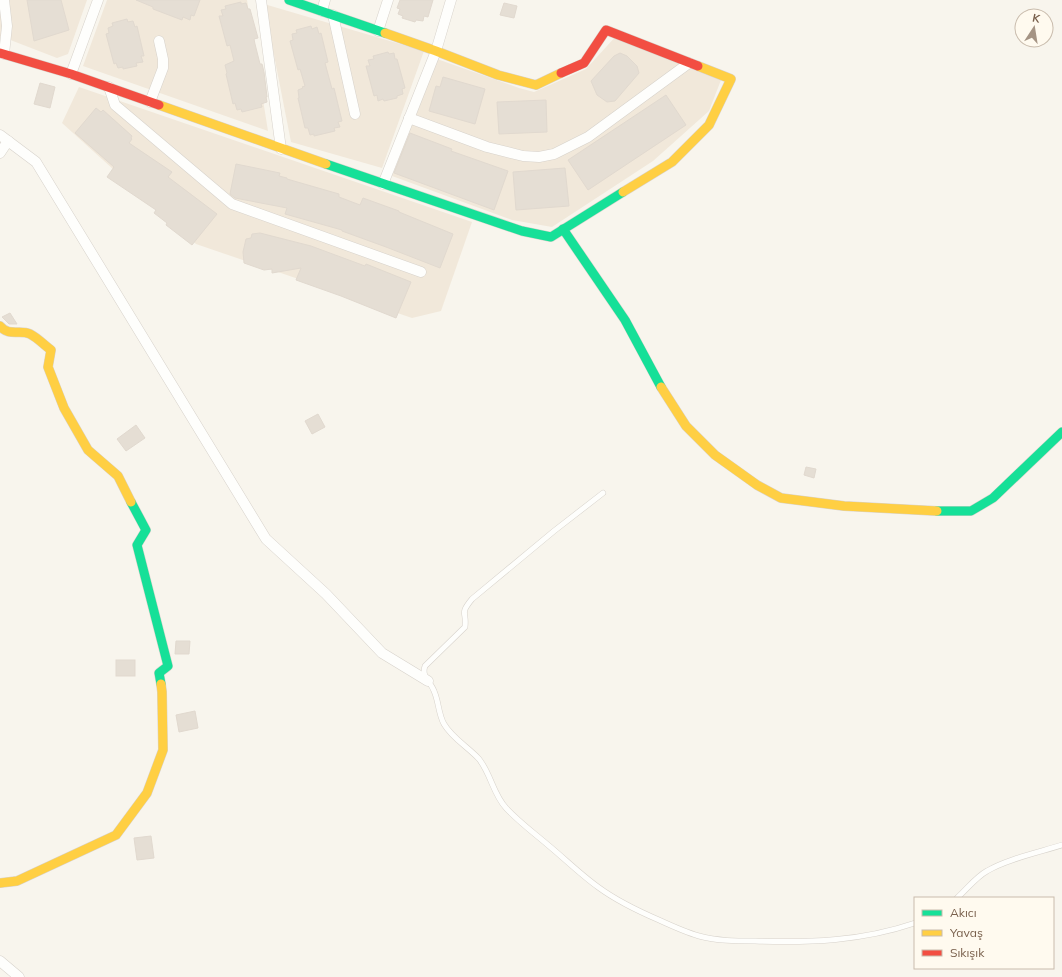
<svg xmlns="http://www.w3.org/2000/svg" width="1062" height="977" font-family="Mulish,sans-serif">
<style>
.residential{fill:#f1e8da}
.building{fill:#e5ded4;stroke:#e1d9cf}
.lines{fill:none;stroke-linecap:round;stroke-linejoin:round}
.lane-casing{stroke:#d7d2cb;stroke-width:6}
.street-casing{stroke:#d7d2cb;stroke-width:11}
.fast-casing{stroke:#d8d2cb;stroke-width:10}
.slow-casing{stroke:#d8d2cb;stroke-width:10}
.jam-casing{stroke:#d8d2cb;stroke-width:10}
.lane{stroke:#fefefc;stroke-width:5}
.street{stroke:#fefefc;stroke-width:10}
.fast{stroke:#16e098;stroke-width:9}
.slow{stroke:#ffcf43;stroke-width:9}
.jam{stroke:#f24e42;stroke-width:9}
</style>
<rect width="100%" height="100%" fill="#f8f5ed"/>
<!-- residential -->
<g class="residential">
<path d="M0,0H87L68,54L57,58L0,36Z"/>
<path d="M107,0H247L268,131L83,66Z"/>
<path d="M264,4L424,51L382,168L291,142Z"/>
<path d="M617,35L721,80L709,111L653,161L552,227L512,220L392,176L437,59L519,88L534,92L586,69Z"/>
<path d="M79,87L472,222L441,311L412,318L196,244L62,123Z"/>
</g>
<!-- building -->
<g class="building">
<path d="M27,0H61L69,30L34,41Z"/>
<path d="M136,0H200L194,16L191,15L190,20L183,17L182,20L153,9V7Z"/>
<path d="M400,0H433L428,17L424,16L423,21L416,20L415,22L402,18L403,16L398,14L400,9L397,8Z"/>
<path d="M241,2V4L246,3L248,9H250L258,38L254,39L255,44L260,64H262L264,72L267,97H266L267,102L261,104L262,107L242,112L241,109L237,110L235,103L233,104L226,74L227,73L225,65L234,61L230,45L227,46L219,16H223L221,10L226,9L225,6Z"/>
<path d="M504,3L517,6L514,18L500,15Z"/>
<path d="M127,19L128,22L133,21L135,27L137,26L144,56H141L143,62L136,63L137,66L123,69V67L118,68L116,63L114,64L106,34L109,33L108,28L113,26L112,23Z"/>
<path d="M311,26L312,29L317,27L319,34L321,33L328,62L325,63L332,89L334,88L342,121L338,122L340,127L334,128L335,131L314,136V134L310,135L308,128H305L298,98H299L298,90L303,88L302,87L305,86L300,69L298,70L290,41L293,40L292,34L297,33L296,30Z"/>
<path d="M388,52L389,54L394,53L395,59H397L405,88L402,89L403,94L397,96V98L384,101L383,99L378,101L377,95L374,96L366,66H370L368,60L374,59L373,56Z"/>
<path d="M620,53L627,56L637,66L639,73L615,101L607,102L597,95L591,81L614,56Z"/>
<path d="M443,77L485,89L475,124L429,111L436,86L440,87Z"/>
<path d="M40,83L55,87L50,108L34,104Z"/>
<path d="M666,95L686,125L588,190L568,160Z"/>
<path d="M546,100L547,132L499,134L497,102Z"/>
<path d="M96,108L101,112L103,110L132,136L131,138L132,139L129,143L172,172L168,177L217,214L192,245L166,225L167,223L154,213L156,210L107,177L114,167L75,133Z"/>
<path d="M410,133L452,149L451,151L508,171L494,210L394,173Z"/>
<path d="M236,164L280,173L279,176L287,178V179L339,194V197L360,205L363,198L399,211V212L453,234L440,268L386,247L342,231V230L285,214L287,208L235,198L230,194Z"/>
<path d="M565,168L569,206L516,210L513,172Z"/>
<path d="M260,233L311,246L365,266L366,264L411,282L396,318L341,296L296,280L301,268L272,273V269L264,270L244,263L243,252L246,239L251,238L252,234Z"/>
<path d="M10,313L17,324H9L2,317Z"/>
<path d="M318,414L325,427L312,434L305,421Z"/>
<path d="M136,425L145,438L126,451L117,439Z"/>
<path d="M806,467L816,469L814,478L804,475Z"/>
<path d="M176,641H190L189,654H175Z"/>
<rect x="116" y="660" width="19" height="16"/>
<path d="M195,711L198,728L179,732L176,715Z"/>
<path d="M151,836L154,858L137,860L134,838Z"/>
</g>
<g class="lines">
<defs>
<g id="lane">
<path d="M603,493L554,531L472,599C459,615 467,611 465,627L425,666C421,677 431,682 434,691C439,702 438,713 444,724C452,738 468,747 479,759C491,774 493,794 506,808C519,822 534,833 548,845C565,859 581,875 598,887C617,901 638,911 659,920C672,926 685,932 699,936C717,941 736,941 755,941C810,943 862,941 915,923"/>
<path d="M957,898C967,889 976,877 987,871C1007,859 1040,852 1062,845"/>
</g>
<g id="street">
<path d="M261,0L281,149"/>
<path d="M322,11L325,0"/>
<path d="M333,15L355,114"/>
<path d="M378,31L388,0"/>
<path d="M4,54L7,26L4,0"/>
<path d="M71,74L98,0"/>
<path d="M109,87L115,105L232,204L421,272"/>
<path d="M150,102L163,68V59L159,41"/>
<path d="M409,118L487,147L523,156L539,157L554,154L588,137L689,63"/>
<path d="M0,135L36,162L266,539L326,594L382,653L428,681"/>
<path d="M0,153L8,141"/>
<path d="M383,184L436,51L451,0"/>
<path d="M0,961L19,977"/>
</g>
<g id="fast">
<path d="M289,0L385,33"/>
<path d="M326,164L522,231L551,237L623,192"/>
<path d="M563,229L625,320L661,387"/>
<path d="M131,502L146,530L137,545L168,666L159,673L161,684"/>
<path d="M937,511H971L993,498L1062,432"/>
</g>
<g id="slow">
<path d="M385,33L436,51L498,75L536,85L561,73"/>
<path d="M159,105L326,164"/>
<path d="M623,192L672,162L709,125L731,79L698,66"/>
<path d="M0,326C9,337 20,329 30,334C38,338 44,345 51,350L48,367L64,408L88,450L118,476L131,502"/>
<path d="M661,387L686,426L715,455L757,485L781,498L844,506L937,511"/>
<path d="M0,883L17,881L116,835L147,793L163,750L162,692L161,684"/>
</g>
<g id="jam">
<path d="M0,53L71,74L159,105"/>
<path d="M561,73L584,63L606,30L698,66"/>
</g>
</defs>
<!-- lane casing -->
<use href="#lane" class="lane-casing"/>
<!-- street casing -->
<use href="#street" class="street-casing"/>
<!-- fast casing -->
<use href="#fast" class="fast-casing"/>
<!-- slow casing -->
<use href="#slow" class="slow-casing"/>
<!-- jam casing -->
<use href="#jam" class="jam-casing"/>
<!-- lane -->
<use href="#lane" class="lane"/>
<!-- street -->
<use href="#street" class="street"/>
<!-- fast -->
<use href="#fast" class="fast"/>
<!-- slow -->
<use href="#slow" class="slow"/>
<!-- jam -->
<use href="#jam" class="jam"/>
</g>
<!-- legend -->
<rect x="914" y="897" width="140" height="72" fill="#fffaef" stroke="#c9bcad"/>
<rect x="922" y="910" width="20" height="6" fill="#16e098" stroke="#c9bcad"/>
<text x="950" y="917" font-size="12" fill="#785f4b">Akıcı</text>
<rect x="922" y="930" width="20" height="6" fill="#ffcf43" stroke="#c9bcad"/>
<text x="950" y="937" font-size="12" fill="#785f4b">Yavaş</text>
<rect x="922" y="950" width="20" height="6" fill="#f24e42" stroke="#c9bcad"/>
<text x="950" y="957" font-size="12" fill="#785f4b">Sıkışık</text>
<!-- north arrow -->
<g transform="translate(1034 28) rotate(12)"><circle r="19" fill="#fffaef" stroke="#c9bcad"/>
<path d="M0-3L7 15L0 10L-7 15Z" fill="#a59484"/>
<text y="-6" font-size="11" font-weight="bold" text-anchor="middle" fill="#785f4b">K</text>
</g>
</svg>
